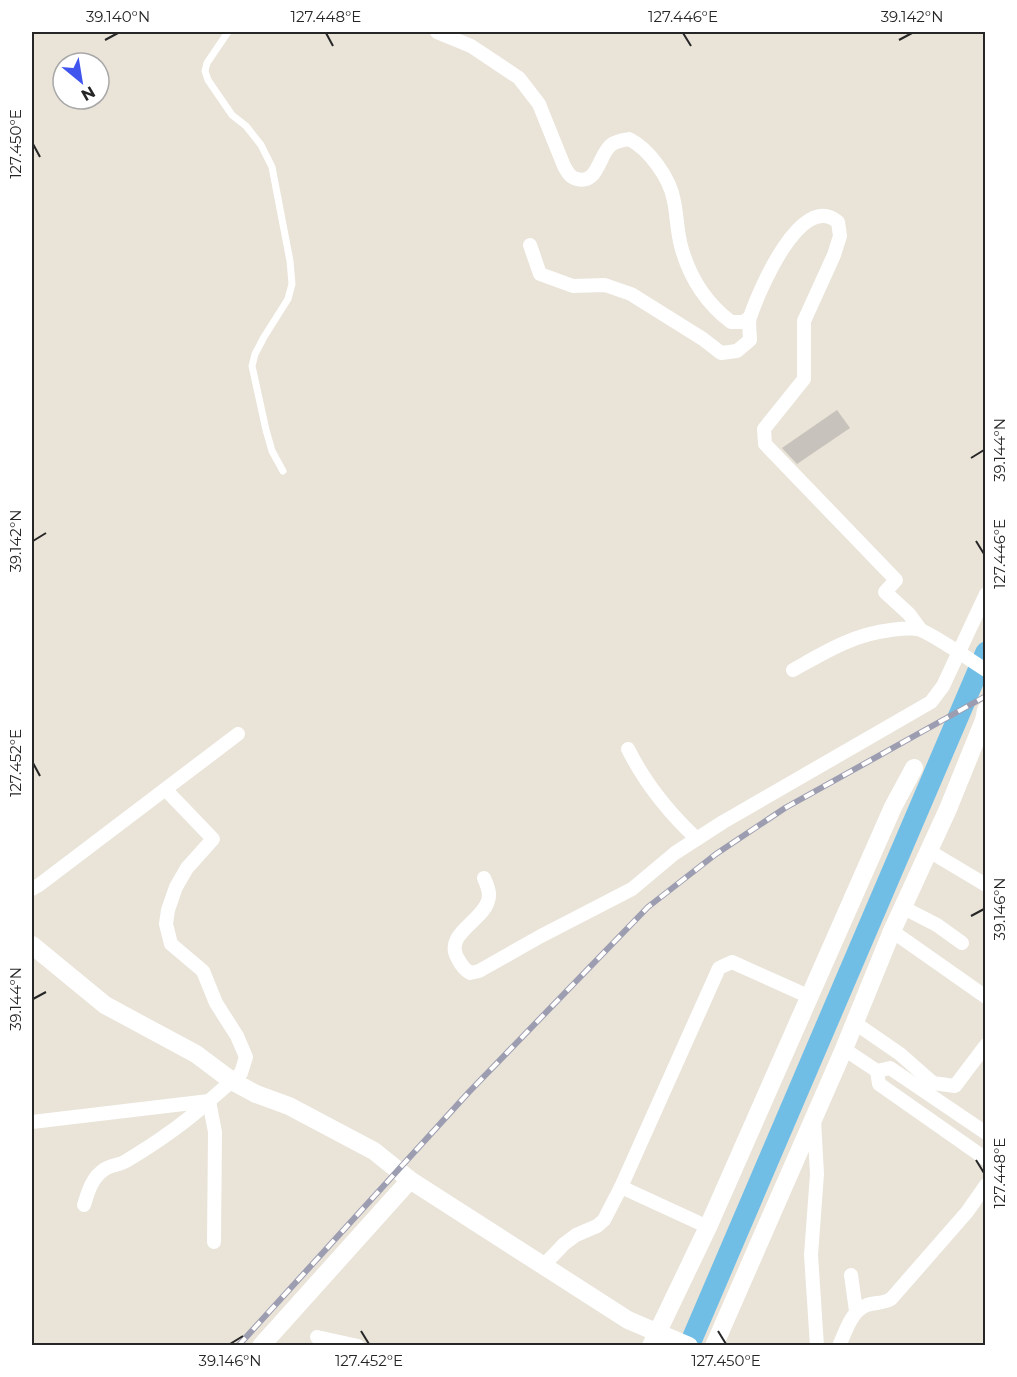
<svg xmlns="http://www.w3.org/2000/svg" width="1017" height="1377" font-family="Montserrat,sans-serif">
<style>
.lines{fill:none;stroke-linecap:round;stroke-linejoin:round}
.river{stroke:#70bee6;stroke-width:21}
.building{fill:#c7c2bb}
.service{stroke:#fff;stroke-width:7}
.minor{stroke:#fff;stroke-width:14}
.tertiary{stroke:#fff;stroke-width:18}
.rail-casing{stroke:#9c9db0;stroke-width:6}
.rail{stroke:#fff;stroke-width:4;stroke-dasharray:11;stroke-linecap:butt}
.ticks{fill:none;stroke:#262626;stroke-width:2}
.neatline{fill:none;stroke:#262626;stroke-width:2}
.ticks-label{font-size:15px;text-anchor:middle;fill:#262626}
</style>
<rect width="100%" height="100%" fill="#e9e3d8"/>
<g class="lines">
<!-- river -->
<path class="river" d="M689,1346L986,652"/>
</g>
<!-- building -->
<path class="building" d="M837,410L850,428L797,464L782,448Z"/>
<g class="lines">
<!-- service -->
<path class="service" d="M228,32L207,63L205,71L208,80L232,115L246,126L261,145L272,167L290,261L292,284L288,299L264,337L255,354L252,366L266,430L272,451L283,471"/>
<!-- minor -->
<g class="minor">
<path d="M437,32L471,46L519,78L539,104L564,166C568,173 570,177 577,179C598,185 599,154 611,145C616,141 624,140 629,139C649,149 670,178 674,201C677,216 677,231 681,246C689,276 706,303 731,322H743L749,318"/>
<path d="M530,245L540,274L573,286L605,285L631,294L703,339L721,353L737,351L750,340C750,333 748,323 750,317C759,291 801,190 838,222L840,236L834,255L804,321V379L764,429L765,444L896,580L885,592L909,614L920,629"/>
<path d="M793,670C825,652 854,634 891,630C899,629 910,628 918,629C930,632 973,662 986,670"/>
<path d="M628,749C646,785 668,812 697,839"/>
<path d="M929,851L986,885"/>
<path d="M484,878C487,885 491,893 488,901C482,922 443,934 458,959C461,965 464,969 470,973L479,971L541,936L632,889L675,853L723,822L931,702L943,686L986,594"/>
<path d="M32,889L39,885L238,734"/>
<path d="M904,908L937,925L962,943"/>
<path d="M892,931L986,997"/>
<path d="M855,1023L900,1054L933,1083L955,1086L986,1045"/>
<path d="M844,1049L877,1071L879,1084L986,1159"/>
<path d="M877,1071L890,1068L986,1133"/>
<path d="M209,1101L215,1132L214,1242"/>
<path d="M814,1120L817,1174L811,1255L817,1346"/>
<path d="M32,1122L209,1101L241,1073L246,1057L237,1036L216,1003L203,971L171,944L166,924L168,910L176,887L187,868L213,839L166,790"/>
<path d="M621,1187L708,1227"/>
<path d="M84,1205C88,1192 92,1177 105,1169C111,1165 120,1165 126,1161C156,1143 184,1124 209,1101"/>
<path d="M543,1266L564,1244L576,1235L597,1226L604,1220L621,1187L719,968L732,962L810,997"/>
<path d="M851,1275L856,1311"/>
<path d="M317,1337L358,1346"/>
<path d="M839,1346C846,1331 851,1311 867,1305C876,1302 882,1304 891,1299L967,1212L986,1185"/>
</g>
<!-- tertiary -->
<g class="tertiary">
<path d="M32,945L105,1005L196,1054L232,1081L256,1094L289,1106L374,1151L410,1180L628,1320L689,1346"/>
<path d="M261,1346L410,1180"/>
<path d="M651,1346L708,1227L893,807L914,768"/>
<path d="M714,1346L844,1049L892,931L948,809L984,720L986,710"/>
</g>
<defs>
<path id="rail" d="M238,1346L469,1092L648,907L716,854L785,808L986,696"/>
</defs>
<!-- rail casing -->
<use href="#rail" class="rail-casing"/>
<!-- rail -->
<use href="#rail" class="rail"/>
</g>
<!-- ticks -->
<path class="ticks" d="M326,33L333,46M683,33L691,46M105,40L118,33M899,40L912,33M33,144L40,157M971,458L984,450M33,541L46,533M976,541L984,554M33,763L40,776M971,916L984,909M33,999L46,992M976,1160L984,1173M361,1331L369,1344M718,1331L726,1344M230,1344L243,1336"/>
<!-- border -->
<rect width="1017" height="1377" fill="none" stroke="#ffffff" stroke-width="66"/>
<!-- north arrow -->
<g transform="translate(81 81) rotate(150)"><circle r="28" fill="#ffffff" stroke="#a8a8a8" stroke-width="1.5"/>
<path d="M0-4.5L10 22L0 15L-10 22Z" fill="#4054ee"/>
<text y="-9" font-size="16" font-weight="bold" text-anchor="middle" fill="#262626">N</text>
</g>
<rect x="33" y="33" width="951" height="1311" class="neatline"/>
<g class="ticks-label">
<text x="118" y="22">39.140°N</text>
<text x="326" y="22">127.448°E</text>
<text x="683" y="22">127.446°E</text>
<text x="912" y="22">39.142°N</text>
<text transform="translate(16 144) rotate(-90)" y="5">127.450°E</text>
<text transform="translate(1000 450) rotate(-90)" y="5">39.144°N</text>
<text transform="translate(16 541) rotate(-90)" y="5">39.142°N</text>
<text transform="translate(1000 554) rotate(-90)" y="5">127.446°E</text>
<text transform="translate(16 763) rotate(-90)" y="5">127.452°E</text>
<text transform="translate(1000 909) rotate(-90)" y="5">39.146°N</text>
<text transform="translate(16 999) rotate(-90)" y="5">39.144°N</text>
<text transform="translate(1000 1173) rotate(-90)" y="5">127.448°E</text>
<text x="230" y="1366">39.146°N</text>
<text x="369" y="1366">127.452°E</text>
<text x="726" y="1366">127.450°E</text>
</g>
</svg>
